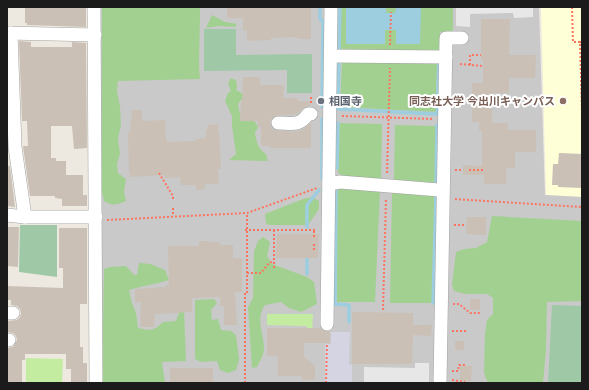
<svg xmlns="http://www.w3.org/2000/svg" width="589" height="390" font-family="Helvetica,'Noto Sans JP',sans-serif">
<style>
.education{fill:#feffd7}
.religious{fill:#c9c9c9}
.grass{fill:#c4eca1}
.forest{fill:#a2d091}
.cemetery{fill:#9fc8a7}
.parking{fill:#e7e7e7}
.plaza{fill:#d5d4e3}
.water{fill:#9dcedf}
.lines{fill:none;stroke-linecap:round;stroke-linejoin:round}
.stream{stroke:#9dcedf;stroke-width:3.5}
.building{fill:#cac0b6}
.minor-casing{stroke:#a2a2a2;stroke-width:14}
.path{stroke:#ff745f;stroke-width:2;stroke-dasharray:2 2;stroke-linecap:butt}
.minor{stroke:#fff;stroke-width:13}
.worship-dot{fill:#6b7280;stroke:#fff;stroke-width:1.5}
.education-dot{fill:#8d6e63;stroke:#fff;stroke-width:1.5}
.labels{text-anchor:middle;stroke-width:4;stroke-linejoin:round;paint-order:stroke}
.worship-label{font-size:11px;font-weight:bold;fill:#5b616d;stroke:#fff;text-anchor:start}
.education-label{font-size:11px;font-weight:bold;fill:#785e54;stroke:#fff;text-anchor:end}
</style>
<rect width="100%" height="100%" fill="#eee9e0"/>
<!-- education -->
<path class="education" d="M541,7H582V197L546,195Z"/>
<!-- religious -->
<path class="religious" d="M101,7H539L545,195L582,197V383H98Z"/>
<!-- grass -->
<g class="grass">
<path d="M267,314H313L312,333H307V326L267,325Z"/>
<path d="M26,358L63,359L62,383H26Z"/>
</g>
<!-- forest -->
<g class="forest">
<path d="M102,7H200V15L199,66L200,79L118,81L117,91L120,106L121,125L118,138L120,154L117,164L118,173L126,179L124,192L126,201C117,205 112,206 104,201L102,192Z"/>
<path d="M341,7H453V32H440V52L340,51Z"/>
<path d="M212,15L225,22L237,24L235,27L219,26L206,28Z"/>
<path d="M342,62H437L436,112L340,107Z"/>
<path d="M231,78L236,80L237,86L236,90L245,95L246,98L241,100L238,104L240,115C248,118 256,119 258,128L255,132C256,141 258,149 266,154L268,161L229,160L236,154L232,126V116L225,101L228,93L231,91L228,83Z"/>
<path d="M339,123L382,124L381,180L342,177L338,172Z"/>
<path d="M395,125L436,126L435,183L394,181Z"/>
<path d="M337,187L380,190L375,302H337Z"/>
<path d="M392,192L435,194L432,303H390Z"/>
<path d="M312,197L319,201V209L308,225H269L266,223L265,214L303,199Z"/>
<path d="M492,216L582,221V301L547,302L546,350L543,383H488L484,373L485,334L487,320L493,314V298L487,294H465L454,291L452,285L456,252L464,249L476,248L487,242Z"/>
<path d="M263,237L270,242L267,256L272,264L307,277L314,282L317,304L301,312L289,308L281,302L265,305C255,319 264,334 264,349C264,355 259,362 257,367L252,368L248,307L253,298L254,251L258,241Z"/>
<path d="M139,263L150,264L165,270L169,280C156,284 143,286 129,290L132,303L136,313L138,328C151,331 154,331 163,322L176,321L180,310H184L186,361L162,362L165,383H102L104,269L110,267L126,266L134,275H137Z"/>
<path d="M214,299L217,303L211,310L212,320L218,319L221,330L231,331L236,335L239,360L236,370L228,373L220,370L217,361L201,362L195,359V300Z"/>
</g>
<!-- cemetery -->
<g class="cemetery">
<path d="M204,29H236V55L312,54V93H287V70L204,71Z"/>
<path d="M20,225H57V277L19,272Z"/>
<path d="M552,305L582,306V383H548Z"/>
</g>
<!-- parking -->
<g class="parking">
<path d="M456,7H533V17L514,18L513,13L470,14V27L456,26Z"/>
<path d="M415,363H429V383H364V367L415,368Z"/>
</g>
<!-- plaza -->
<path class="plaza" d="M331,332H350L349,364L352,365V383H325V344H331Z"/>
<!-- water -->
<path class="water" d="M346,7H386V13H395L396,7H421L420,44H396V30H385V44H346Z"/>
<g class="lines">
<!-- stream -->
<g class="stream">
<path d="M320,7V19L323,22L322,107"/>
<path d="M339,50L340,7"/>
<path d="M339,61L338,109L437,114L439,62"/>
<path d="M337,168L338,123"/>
<path d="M322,179V119"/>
<path d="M436,184L437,125"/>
<path d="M336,189L335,304L349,305V322"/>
<path d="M307,227V205L319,190"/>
<path d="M307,274V255"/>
<path d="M433,303L436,196"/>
</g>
</g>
<!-- building -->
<g class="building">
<path d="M25,7H86V27L27,25V23H25Z"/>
<path d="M227,7L311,8V39H298V38L294,37L271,38V40L247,41V30L243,31V18H227Z"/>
<path d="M481,19H510L509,55H536L535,78H509V93H492V123H508V130H536V152H515V168H506V184H484V175H463V165L482,166V131H479V122H472V83H483V60H481Z"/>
<path d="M19,41L31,42V47H72V42L86,43L87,148L74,149L72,126H51V158H56V161H66V175H83V195H87V206H62V199L55,198V196H30L23,146H28L27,121H22Z"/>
<path d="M243,77H260V85H284L283,98H298V101H310V106L304,107L297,114L275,116L271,119L270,123L271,127L274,130L292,132L302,130L311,123V148H270V146H261V127H258V121H240L241,102H242Z"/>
<path d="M132,110H142V121L165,120L166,140H167V142L196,141V139L206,138V129H208V125L218,124V131H219L221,169H218L219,184H205V189L196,190V185H181L180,177L165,178V175L130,177V173H129L128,132H130Z"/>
<path d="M559,153L582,154V188L558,187V185H552L553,164H558Z"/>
<path d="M7,166H10L15,207L7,206Z"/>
<path d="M467,217H486V235L466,234Z"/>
<path d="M7,227H19L18,267L7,266Z"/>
<path d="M59,228H87V304H80V347H83V363H87V383H71V369H66V354H25V360H22V383H7V348L13,347L17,340L16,336L13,333L7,332V321L17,320L20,317L21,313L20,309L17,306L11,305V300H7V286L63,288V268H59Z"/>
<path d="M277,234H319L318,258H276Z"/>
<path d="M199,241H209V242H220V245H233V258H242V292H235L237,325H224V306H220V297L192,298V312L155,314L154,327H140L141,302L135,303V289L166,287V285H169L168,246H199Z"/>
<rect x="470" y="299" width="10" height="11"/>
<path d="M352,312L413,313V325H432L431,336L413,335L412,364H352Z"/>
<path d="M267,328H320L323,331H330V343H304V357L315,366V380H302V376H278V356H267Z"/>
<rect x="455" y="341" width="9" height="9"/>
<path d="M460,366H472L471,381H460Z"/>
<rect x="170" y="368" width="43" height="15"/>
</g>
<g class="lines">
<defs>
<g id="minor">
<path d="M94,7L96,383"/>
<path d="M7,33L95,35"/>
<path d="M11,33L15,147L25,217"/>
<path d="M331,56L446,57"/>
<path d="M278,123C292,123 299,127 308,114H311"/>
<path d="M329,184L340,182L439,190"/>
<path d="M7,215L25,217H96"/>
<path d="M7,313H13"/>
<path d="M327,324L331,7"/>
<path d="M7,340H9"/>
<path d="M440,383L446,38H462"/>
</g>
</defs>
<!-- minor casing -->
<use href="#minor" class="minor-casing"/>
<!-- path -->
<g class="path">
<path d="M572,7L573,42H580"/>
<path d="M582,42H580L582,113"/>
<path d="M390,45L391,12"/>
<path d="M460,64L483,66"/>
<path d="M470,65V55H481"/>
<path d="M311,103V95"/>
<path d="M342,116L434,119"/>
<path d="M455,170H463"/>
<path d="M469,170H484"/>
<path d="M159,173L173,196V200"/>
<path d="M387,173L390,68"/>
<path d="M455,199L582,207"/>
<path d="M173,208V216"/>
<path d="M107,220L247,213L317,188"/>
<path d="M454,225H465"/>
<path d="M245,230H316"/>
<path d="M314,237V230"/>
<path d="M314,244V252"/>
<path d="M274,268V230"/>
<path d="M247,273H261L269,263L274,261"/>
<path d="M453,304H459L470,313H480"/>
<path d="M383,310L386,198"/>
<path d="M452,331H468"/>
<path d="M452,371H458L459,365H465"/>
<path d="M452,380L465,382"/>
<path d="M245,383V293H247V213"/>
<path d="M326,383L327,343"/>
</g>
<!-- minor -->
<use href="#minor" class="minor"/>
</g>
<!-- markers -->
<circle class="worship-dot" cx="321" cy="101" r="4"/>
<circle class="education-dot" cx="563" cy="101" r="4"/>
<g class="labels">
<!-- worship labels -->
<g class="worship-label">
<text x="329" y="105">相国寺</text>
</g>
<!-- education labels -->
<g class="education-label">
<text x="555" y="105">同志社大学 今出川キャンパス</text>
</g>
</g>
<!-- border -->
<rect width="589" height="390" fill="none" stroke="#1b1b1b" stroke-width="16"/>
</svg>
